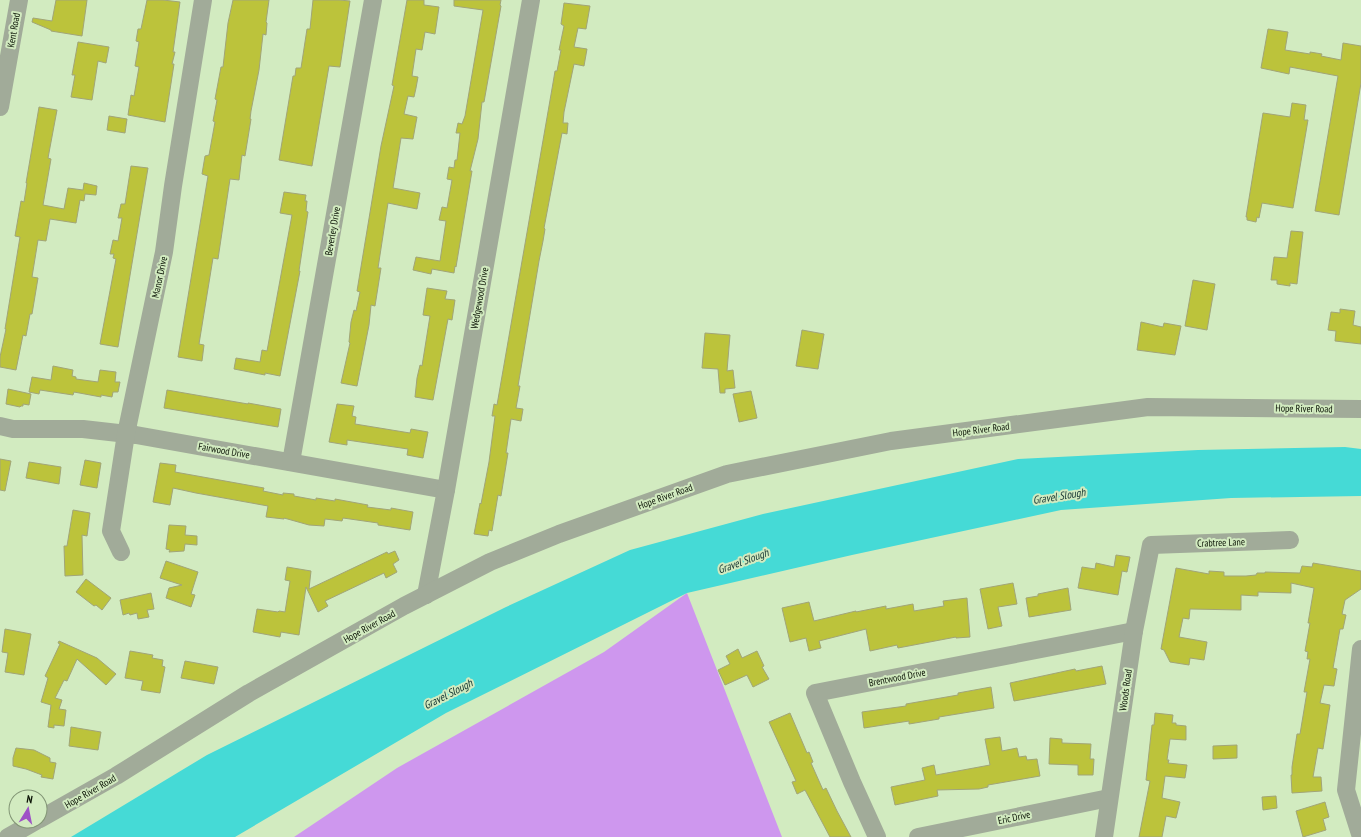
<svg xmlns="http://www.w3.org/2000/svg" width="1361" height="837" font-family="'PT Sans Narrow',sans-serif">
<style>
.green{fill:#ce97ee}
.water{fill:#45dad6}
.building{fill:#bcc33b;stroke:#a1a578}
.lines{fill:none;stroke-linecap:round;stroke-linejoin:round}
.minor{stroke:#a1ab99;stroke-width:18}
.labels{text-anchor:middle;stroke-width:4;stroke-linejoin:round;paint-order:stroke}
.street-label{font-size:10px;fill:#0b1305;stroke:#d2ebc0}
.water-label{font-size:11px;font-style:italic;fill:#123130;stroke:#d2ebc0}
</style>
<rect width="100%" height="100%" fill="#d2ebc0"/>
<!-- green -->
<path class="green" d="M687,593L782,837H294L397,768L604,652Z"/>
<!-- water -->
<path class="water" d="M1345,447L1361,449V496L1231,498L1061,510L852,555L687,593L446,713L235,837H71L207,755L506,607L630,550L763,514L1018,459L1198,450Z"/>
<!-- building -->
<g class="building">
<path d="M56,0H87L82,36L51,31V30L32,22L33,18L52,21Z"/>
<path d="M147,0H163L180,2L173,52H175L172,64H174L165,122L128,115L131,95L134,96L139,67L135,66L139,42L136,41L138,29H141Z"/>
<path d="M233,0H269L266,22L267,23L266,35L263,34L259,70L251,111L250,119H251L245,156L242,155L239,180L230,179L218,259L213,258L199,344L204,345L202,361L178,357L208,176L202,174L205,156L209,155L215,122L213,121L217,100L215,99L221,67H223L228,23Z"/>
<path d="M313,0H339L350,1L340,67L329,66L312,166L279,160L293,76H295L296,68H301L307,29H310Z"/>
<path d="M407,0H424V5L439,7L435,34L425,32L422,50L416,49L412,76L418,77L416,88L414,97L408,96L404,114L417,117L413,139L401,138L393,188L420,193L417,209L388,203L378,268H381L375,306L371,305L369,325L357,386L341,383L350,343L349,342L351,322L354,310L356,311L360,292L357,291L381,146L394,86L392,85Z"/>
<path d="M454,0H501L500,5L501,6L484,102H482L478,139L470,171H472L456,267L455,266L454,273L432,269L431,274L413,270L416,257L440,261L446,221L439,220L442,207L447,208L452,180L447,179L449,167L454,168L455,160H457L460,133H456L458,123L462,124L465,116L483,10L454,6Z"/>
<path d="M564,3L590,6L586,29L578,28L574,47L587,49L584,66L574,64L564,112L563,123H568L567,134L562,133L544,228L545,229L543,241L539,261L518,386H520L516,408L523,409L521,421L511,419L506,453H508L501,496L498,495L492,531L489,530L488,536L474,534L480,503L481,504L489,462L495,416H492L494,404L497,405L553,83L555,71H557L561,50H559L564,26L561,24Z"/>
<path d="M1268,29L1288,32L1285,50L1310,54V52L1322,54L1321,56L1341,60L1343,43L1361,46V83L1339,215L1315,211L1338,76L1290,67L1289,74L1261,68Z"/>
<path d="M78,42L109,47L106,63L98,61L92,100L71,97L75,75H72Z"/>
<path d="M1292,103L1306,105L1304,120H1308L1293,208L1262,203L1259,218L1257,217L1256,222L1247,220V217H1246L1263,113L1290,117Z"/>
<path d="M39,107L57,110L48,158L51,159L43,205L64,209L68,188L83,190L84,183L97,186L96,195L85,194L84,201L80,200L76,223L50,219L46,241L38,240L32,277L38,278L32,314H30L26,336L23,335L16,370L0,367V357L6,329H5L20,237L15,236L21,201L24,202L27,183H26Z"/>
<path d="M109,116L127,119L125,133L107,130Z"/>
<path d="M131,166L148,168L118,347L100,344L116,259L113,258L114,254H110L113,240L118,241L122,218H118L121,204H125Z"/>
<path d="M284,192L306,195L305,201H307L306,211L308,212L299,271H300L280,376L265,373V375L234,369L236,358L260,362L262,350L267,351L292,215L280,213Z"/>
<path d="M1291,231L1303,232L1297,284L1290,283V286L1277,284V280H1271L1274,257L1287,258Z"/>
<path d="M1193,280L1215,284L1207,330L1185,326Z"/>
<path d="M427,288L447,291L445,299L455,300L452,320L448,319L433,400L415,397L417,378L420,365L422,366L430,316L423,315Z"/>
<path d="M1340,309L1355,311L1353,325L1361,327V344L1335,341L1336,331L1328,330L1331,312L1340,313Z"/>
<path d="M1141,322L1163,327L1164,323L1181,326L1175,355L1137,350Z"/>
<path d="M802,330L824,334L818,369L796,366Z"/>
<path d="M705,333L730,335L727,371L733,370L735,388L725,389V393H720L718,369L702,368Z"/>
<path d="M53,366L73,370L72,376L76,377V379L98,382L100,370L116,372L115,382H120L118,392H113L112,397L101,395V397L74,392L73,395L40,390L39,394L29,392L32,377L51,380Z"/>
<path d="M8,389L31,394L29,405L23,404V406H21L20,407L6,404Z"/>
<path d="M167,390L248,404V403L281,409L278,427L164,408Z"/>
<path d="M751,391L757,418L739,422L733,394Z"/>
<path d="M337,404L354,406L352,416L356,417L355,424L410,433L411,429L428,432L423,458L407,455L408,449L347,440V445L329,442Z"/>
<path d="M0,459L11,461L5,491L0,490Z"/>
<path d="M85,460L101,463L97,488L80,485Z"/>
<path d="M29,462L61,467L59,484L26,478Z"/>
<path d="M160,463L176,465L175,472L264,488L263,491L283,495V493L294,494V496L316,500V498L335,501V499L368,505L367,507L391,510V508L413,512L410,530L378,525V523L343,518L342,521L325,519L324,526L309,525L284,518V519L266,517L268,506L196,493L173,488L170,505L153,502Z"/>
<path d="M73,510L90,513L87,536L82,535L83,575L65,576L64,546H67Z"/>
<path d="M169,525L186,526L185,535L197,536V545L185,544L184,551L169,552L170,550L166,549Z"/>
<path d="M395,551L399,560L393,564L397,572L386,578L384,573L325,601L328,606L318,612L306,587L299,635L281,632L280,637L253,632L257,609L278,612L279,611L285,612L290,581L285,580L287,567L311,571L309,589L387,552L388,554Z"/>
<path d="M1116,555L1130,557L1127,572L1122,571L1118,595L1078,588L1082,567L1095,569L1096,563L1114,567Z"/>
<path d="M166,561L198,572L191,594L195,595L191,607L166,598L169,588L182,585L160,578Z"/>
<path d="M1313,563L1361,571V589L1345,600L1342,614L1346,615L1343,629H1340L1333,668L1337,669L1334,686L1324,685L1320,703L1330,705L1323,749L1318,748L1313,777H1321L1322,791L1292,793L1291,775H1292V767L1297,734H1300L1307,692H1304L1310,659H1307L1308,652L1305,651L1310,623H1308L1314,588L1291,583V593L1258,592V596L1241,595V610L1190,609L1189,619L1183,618L1179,637L1207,642L1204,660L1190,658L1189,665L1170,662L1164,650L1161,649L1176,568L1209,574V571L1224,572V576H1246L1256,575L1257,573H1265V572L1300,573L1302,566L1312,567Z"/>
<path d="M86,579L111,598L102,610L96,605L94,606L76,592Z"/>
<path d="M1013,583L1017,604L998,607L1002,626L988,629L980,589Z"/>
<path d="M1068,588L1071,610L1029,617L1026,598L1038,596V594Z"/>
<path d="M151,593L154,609L147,610L149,617L138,619L137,613L130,615L129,613L123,615L120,600Z"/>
<path d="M967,598L970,637L956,638V637L898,648L897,645L870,651L866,629L819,641L821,648L809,651L806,638L790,642L782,608L809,602L814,621L856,611V612L886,606V609L913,604L914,611L944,606L943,601Z"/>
<path d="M5,629L31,634L24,675L5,672L8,653L2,652Z"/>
<path d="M59,641L97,658L116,674L106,685L77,659L67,681L64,680L55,698L62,700L59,709L66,710L64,726L54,725V728L48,727L51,705L41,702L48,678L45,676L60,644L58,643Z"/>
<path d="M738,649L742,658L757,651L764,666L762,667L769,679L753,687L747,675L725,685L718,670L730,664L726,656Z"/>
<path d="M130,651L153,655L152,658L163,660L162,666L165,667L160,693L141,690L143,681L125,678Z"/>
<path d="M185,661L218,667L214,684L181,678Z"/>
<path d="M1102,666L1106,684L1014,701L1010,683L1075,669L1076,671Z"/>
<path d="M991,687L994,708L939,717V719L909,724V721L864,728L862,712L906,706V704L958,695V693Z"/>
<path d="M790,713L807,753L809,752L813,762L811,763L823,790L826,788L837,811L851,837H830L805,790L797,794L792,782L796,781L769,722Z"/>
<path d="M1155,713L1173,715L1172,723H1176V725L1186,726V740L1170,739L1167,760H1169L1168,763L1187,765L1185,778L1165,776L1162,798L1180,802L1176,818L1166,816L1162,837H1139L1150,781L1146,780L1152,725H1154Z"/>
<path d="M71,727L101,732L98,750L69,746Z"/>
<path d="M1000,737L1002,751L1017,748L1019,757L1026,756L1027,760L1037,759L1040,776L988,785V787L979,789L937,790L938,796L895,805L891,787L925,780L922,768L934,765L936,775L990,765L985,739Z"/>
<path d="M1050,738L1062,739V743L1091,744L1090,759H1094L1093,775H1078V765L1049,764Z"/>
<path d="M1237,745V758L1213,759V746Z"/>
<path d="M16,748L34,750L50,758V762L56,763L53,779L41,777L42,775L26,769L13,766V758Z"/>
<path d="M1276,796L1277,808L1263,810L1262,797Z"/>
<path d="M1325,802L1329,817L1323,819L1326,830L1303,837L1296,811Z"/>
</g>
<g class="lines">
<!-- minor -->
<g class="minor">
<path d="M0,107L19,0"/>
<path d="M0,426L13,429H83L136,435L446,490"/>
<path d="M291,462L373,0"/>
<path d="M121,552L111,531L126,434L164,252L173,186L203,0"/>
<path d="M426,595L446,490L531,0"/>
<path d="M1361,649L1346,790L1361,837"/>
<path d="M40,819L116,776L249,693L404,606L490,562L559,534L727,474L891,441L1148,407L1361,409"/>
<path d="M8,837L36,821"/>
<path d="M877,837L852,782L815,693L1134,631"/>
<path d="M918,837L1109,798"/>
<path d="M1104,837L1134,631L1151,545L1290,540"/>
</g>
</g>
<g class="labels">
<!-- street labels -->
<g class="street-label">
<text transform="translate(13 30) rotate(-80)" y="4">Kent Road</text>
<text transform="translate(332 231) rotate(-80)" y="4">Beverley Drive</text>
<text transform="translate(159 277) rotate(-78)" y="4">Manor Drive</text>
<text transform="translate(479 298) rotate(-80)" y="4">Wedgewood Drive</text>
<text transform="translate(1304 408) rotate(1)" y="4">Hope River Road</text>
<text transform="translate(981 429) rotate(-7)" y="4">Hope River Road</text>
<text transform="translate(224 450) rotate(10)" y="4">Fairwood Drive</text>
<text transform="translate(665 496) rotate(-20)" y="4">Hope River Road</text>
<text transform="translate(1221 542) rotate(-2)" y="4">Crabtree Lane</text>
<text transform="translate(369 626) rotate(-29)" y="4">Hope River Road</text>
<text transform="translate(897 677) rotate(-11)" y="4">Brentwood Drive</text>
<text transform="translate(1125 690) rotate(-82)" y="4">Woods Road</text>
<text transform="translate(90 791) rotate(-30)" y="4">Hope River Road</text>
<text transform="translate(1014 817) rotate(-12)" y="4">Eric Drive</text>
</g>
<!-- water labels -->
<g class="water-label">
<text transform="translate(1059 496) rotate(-9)" y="4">Gravel Slough</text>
<text transform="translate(743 561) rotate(-20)" y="4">Gravel Slough</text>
<text transform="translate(448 694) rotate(-27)" y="4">Gravel Slough</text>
</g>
</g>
<!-- north arrow -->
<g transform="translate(28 809) rotate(10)"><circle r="19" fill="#d2ebc0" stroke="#829575"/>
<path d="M0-3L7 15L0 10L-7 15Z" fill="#9e53c6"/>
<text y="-6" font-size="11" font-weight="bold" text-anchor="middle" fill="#0b1305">N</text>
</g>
</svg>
